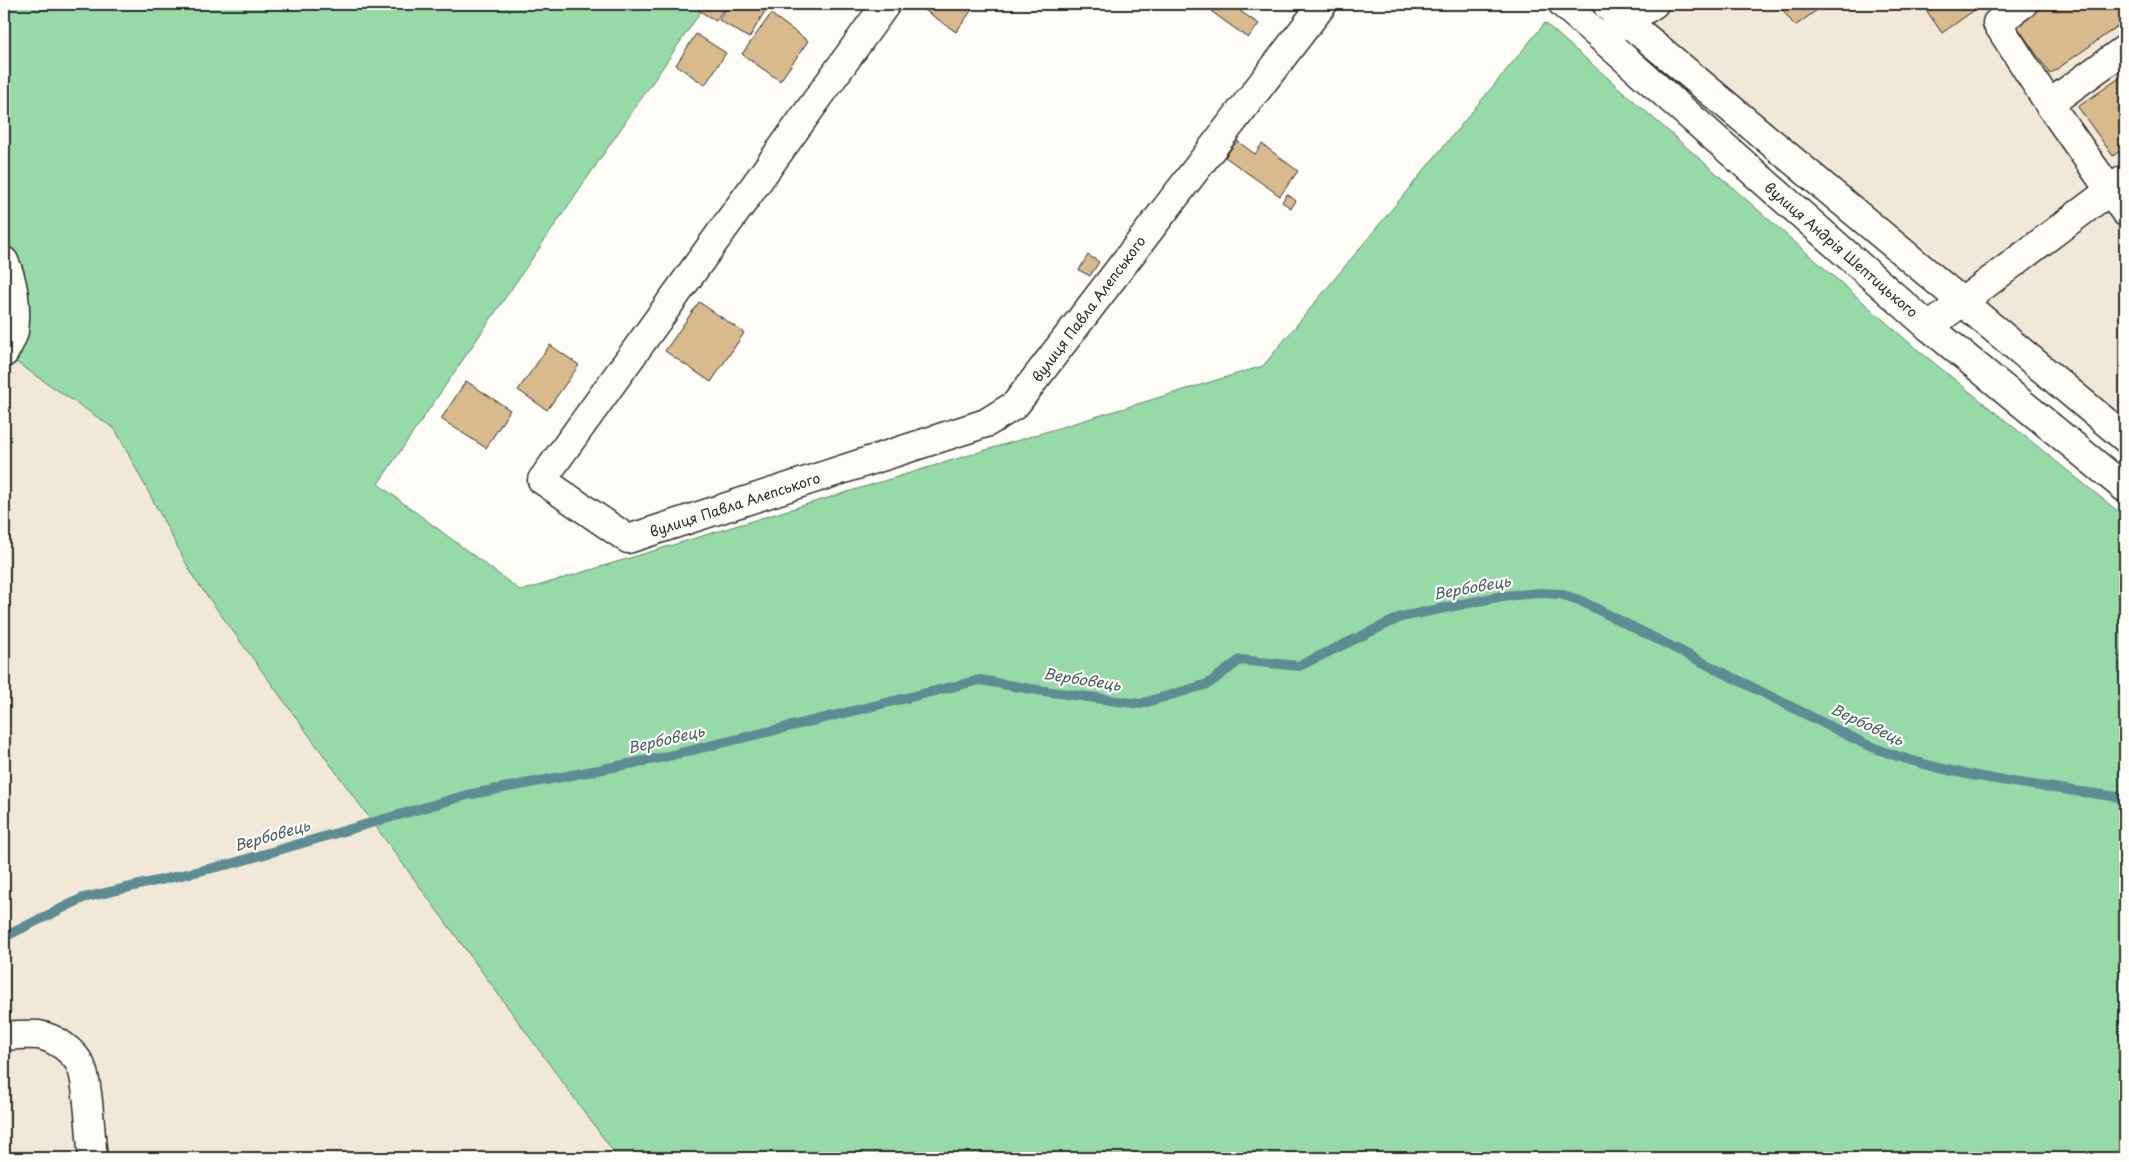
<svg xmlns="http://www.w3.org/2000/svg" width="2129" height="1162" font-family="'Playpen Sans',sans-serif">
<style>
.built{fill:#f2e8d7}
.green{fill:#96dba7;stroke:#608369}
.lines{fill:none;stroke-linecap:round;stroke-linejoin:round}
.stream{stroke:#5d8c94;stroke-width:10}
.building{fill:#d9ba8d;stroke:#2b2b2b}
.minor-casing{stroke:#2b2b2b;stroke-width:31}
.minor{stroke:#fdfcf7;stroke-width:28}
.labels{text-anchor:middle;stroke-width:4.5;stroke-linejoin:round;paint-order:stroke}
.street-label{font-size:14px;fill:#2b2b2b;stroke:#fdfcf7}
.water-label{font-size:15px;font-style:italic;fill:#445c60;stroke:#fdfcf7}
</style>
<rect width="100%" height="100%" fill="#fdfcf7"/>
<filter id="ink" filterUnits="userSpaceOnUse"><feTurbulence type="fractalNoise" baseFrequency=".02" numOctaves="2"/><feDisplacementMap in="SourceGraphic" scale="10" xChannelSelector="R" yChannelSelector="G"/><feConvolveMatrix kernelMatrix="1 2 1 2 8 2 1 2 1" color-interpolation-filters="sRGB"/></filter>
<g filter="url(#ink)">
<!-- built -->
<g class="built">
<path d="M1606,4H2125V438Z"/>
<path d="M4,354L115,429L194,578L618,1158H4Z"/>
</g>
<!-- green -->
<path class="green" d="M4,4H706L378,484L521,591L1263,366L1545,23L1913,346L2125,517V1158H618L194,578L115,429L4,354Z"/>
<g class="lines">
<!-- stream -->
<path class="stream" d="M4,937L83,898L234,863L467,795L660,758L980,680L1037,690L1140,704L1208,684L1240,660L1299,666L1401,617L1502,596L1541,593L1560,594L1579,600L1865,744C1945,778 2040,785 2125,798"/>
</g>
<!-- building -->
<g class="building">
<path d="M702,4H727L716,21L698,10Z"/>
<path d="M729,4H769L749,38L719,20Z"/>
<path d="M916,4H976L956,32Z"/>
<path d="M1218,4H1230L1259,24L1248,38L1212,12Z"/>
<path d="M1778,4H1825L1795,26Z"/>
<path d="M1922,4H1983L1942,33Z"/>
<path d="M2046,4H2125V21L2050,74L2016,25Z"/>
<path d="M771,14L808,41L780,81L742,54Z"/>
<path d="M696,34L726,53L705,85L676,65Z"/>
<path d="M2125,74V147L2113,156L2078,107Z"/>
<path d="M1237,141L1255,154L1262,144L1298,171L1280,196L1225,157Z"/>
<path d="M1287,194L1296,201L1291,208L1282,202Z"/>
<path d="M1088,255L1099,262L1090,276L1079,270Z"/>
<path d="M699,302L744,333L711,382L665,351Z"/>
<path d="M550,345L579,365L547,410L518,390Z"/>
<path d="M466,381L510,410L486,448L441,419Z"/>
</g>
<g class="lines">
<defs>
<g id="minor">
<path d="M886,4L542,480L628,539L986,423L1015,405L1323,4"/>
<path d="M1563,4L1929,327L2125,488"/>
<path d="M2023,4L1997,23L2049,104"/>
<path d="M1608,6L2125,438"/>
<path d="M1613,30L1654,4"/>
<path d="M2125,49L2049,104L2125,212"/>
<path d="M4,261C14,281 17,309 14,331C13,338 7,347 4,353"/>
<path d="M1929,327L2125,179"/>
<path d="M4,1036C15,1035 27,1034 39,1035C55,1038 74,1051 81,1066C89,1085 90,1135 93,1158"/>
</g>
</defs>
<!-- minor casing -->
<use href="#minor" class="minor-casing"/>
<!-- minor -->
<use href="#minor" class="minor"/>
</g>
</g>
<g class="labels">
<!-- street labels -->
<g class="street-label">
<text transform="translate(1841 250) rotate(41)" y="5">вулиця Андрія Шептицького</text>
<text transform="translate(1089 309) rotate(-53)" y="5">вулиця Павла Алепського</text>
<text transform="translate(735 505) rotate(-18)" y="5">вулиця Павла Алепського</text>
</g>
<!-- water labels -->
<g class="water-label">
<text transform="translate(1472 588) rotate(-10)" y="5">Вербовець</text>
<text transform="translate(1082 680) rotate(9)" y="5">Вербовець</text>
<text transform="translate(1867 725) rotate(25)" y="5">Вербовець</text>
<text transform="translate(666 740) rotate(-13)" y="5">Вербовець</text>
<text transform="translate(272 836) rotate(-16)" y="5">Вербовець</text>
</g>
</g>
<!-- margin -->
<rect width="2129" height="1162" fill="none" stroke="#fdfcf7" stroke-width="20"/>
<rect x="10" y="10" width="2109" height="1142" fill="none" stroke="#2b2b2b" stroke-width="2" filter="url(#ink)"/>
</svg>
